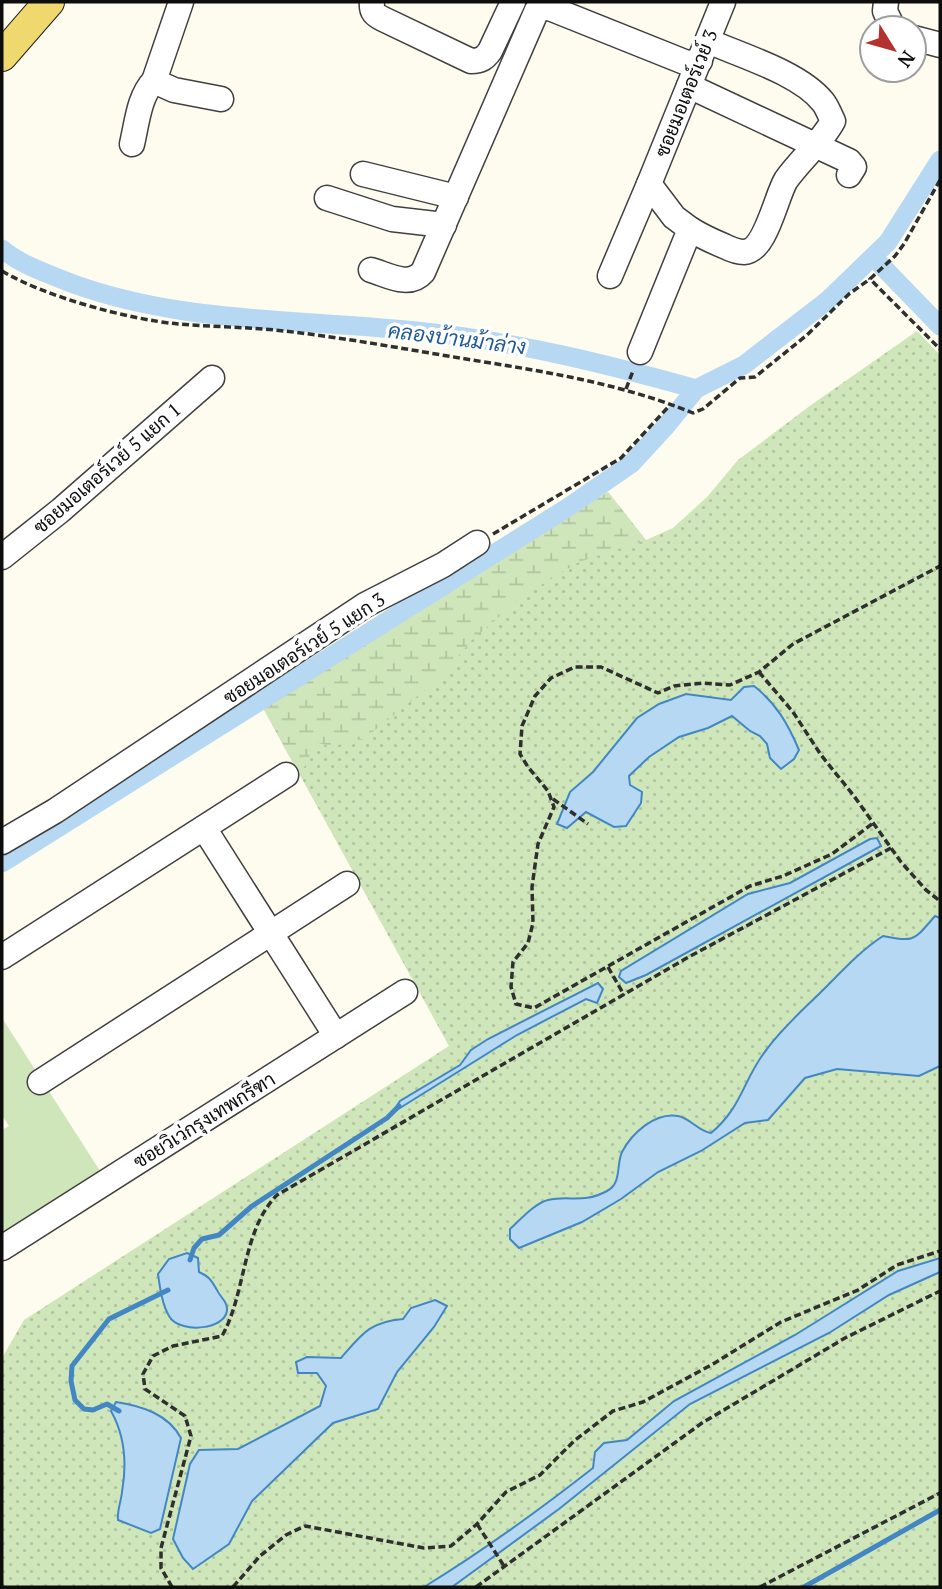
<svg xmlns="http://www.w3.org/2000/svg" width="942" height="1589" font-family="'PT Serif',Sarabun,serif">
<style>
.grass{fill:url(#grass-dots)}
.wetland{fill:url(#wetland-marsh)}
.garden{fill:#cee6ba}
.water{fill:#b6d8f2;stroke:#4287c4;stroke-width:2}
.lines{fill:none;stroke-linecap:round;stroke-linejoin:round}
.stream{stroke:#4287c4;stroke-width:5}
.canal{stroke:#b6d8f2;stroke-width:19}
.minor-casing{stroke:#404040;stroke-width:27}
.major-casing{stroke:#1e1e1e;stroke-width:32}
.path{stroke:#2f2f2f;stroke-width:3.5;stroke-dasharray:7 3.5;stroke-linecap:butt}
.minor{stroke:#fff;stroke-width:24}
.major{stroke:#efd86d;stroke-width:30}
.labels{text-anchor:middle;stroke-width:7;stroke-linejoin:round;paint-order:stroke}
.street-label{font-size:19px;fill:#0d0d0d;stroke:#fff}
.water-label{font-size:21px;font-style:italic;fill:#1f5a96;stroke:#fff}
</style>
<defs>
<pattern id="grass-dots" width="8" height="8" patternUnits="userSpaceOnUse" patternTransform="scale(1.75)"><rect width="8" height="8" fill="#cee6ba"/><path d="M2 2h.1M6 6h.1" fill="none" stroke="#b0c49f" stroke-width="1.8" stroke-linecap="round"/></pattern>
<pattern id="wetland-marsh" width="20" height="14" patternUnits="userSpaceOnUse" patternTransform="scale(1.75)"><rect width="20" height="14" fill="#cee6ba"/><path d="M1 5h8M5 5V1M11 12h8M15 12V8" fill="none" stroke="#b0c49f"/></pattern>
</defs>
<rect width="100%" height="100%" fill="#fefcee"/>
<!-- grass -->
<path class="grass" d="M917,331L940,355V1587H2V1358L24,1320L449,1046L263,708L608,492L646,540L673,528L707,497L738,460L811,405Z"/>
<!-- wetland -->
<path class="wetland" d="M608,492L646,540L579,562L523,596L471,641L440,678L365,738L331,747L316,742L300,776L263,708Z"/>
<!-- garden -->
<path class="garden" d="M2,1018L102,1174L2,1234V1130L9,1126L2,1115Z"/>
<!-- water -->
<g class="water">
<path d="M754,686C776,703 788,724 799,750L794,759L781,769L770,758L767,744L760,736L750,731L732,716L708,728L679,737L649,757L629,776L630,785L642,792L641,803L626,826L614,827L586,812L567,828L557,824L570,792L593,772L637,718L659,704L686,694L731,700L744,687Z"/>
<path d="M877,838L881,846L646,975L626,983L619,977L621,971L748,894L790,883L870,839Z"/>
<path d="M935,916L940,918V1066L919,1076L837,1069L805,1078L768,1120L745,1123L701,1151L658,1172L621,1199L582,1222L519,1248L510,1239V1229C520,1220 535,1203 548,1200C569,1195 583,1204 607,1191C622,1183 616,1165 622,1152C632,1133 655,1112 678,1116C690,1118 698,1131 711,1133C742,1108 744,1077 767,1049C783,1027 804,1009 823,990C842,971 860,951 883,936C915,943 914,940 935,916Z"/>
<path d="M598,983L603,989L597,1003L586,999L517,1035L392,1113L400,1101L460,1065L471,1050L488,1039Z"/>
<path d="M187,1253L198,1258L199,1272C210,1277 211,1280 217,1290C219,1295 224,1299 226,1304C235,1329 180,1336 169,1316C162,1304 160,1288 158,1274L169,1259Z"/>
<path d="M940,1258V1272L889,1295L829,1333L690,1404L559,1509L452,1587H424C483,1551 538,1511 593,1468L595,1452L604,1443L627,1440L674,1401L795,1335L898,1271Z"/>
<path d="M435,1300L447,1306L434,1327L397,1372L378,1409L333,1423L252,1501L229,1544L193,1569L183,1558L173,1539L190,1464L199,1450L238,1449L320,1406L326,1386L317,1373H298L296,1362L307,1357L341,1358C362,1334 369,1322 403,1319L411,1308Z"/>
<path d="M116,1402C142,1406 168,1414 181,1438L160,1529L151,1533L118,1520C117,1510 121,1502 122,1492C127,1464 125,1436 111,1411Z"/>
</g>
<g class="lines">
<!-- stream -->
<g class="stream">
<path d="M190,1260L194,1248L202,1239L219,1235L252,1206L387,1118L399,1106"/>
<path d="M119,1411L107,1404L93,1410L84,1409L75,1400L71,1381L72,1366L109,1319L168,1290"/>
<path d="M804,1587L940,1510"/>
</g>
<!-- canal -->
<g class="canal">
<path d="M2,249C19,263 38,270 58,278C173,325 303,318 425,332C517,342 607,364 696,389L744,365L828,300L888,242L940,160"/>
<path d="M876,260L940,326"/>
<path d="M2,863L567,508L631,464L666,426L696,389"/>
</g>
<defs>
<g id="minor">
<path d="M181,2L154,81L174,90L221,99"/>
<path d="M372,2C371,12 375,15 383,19L471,61C481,61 485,58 490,51L513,2"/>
<path d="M886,2L885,11L893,28"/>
<path d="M914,38L940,45"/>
<path d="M689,86L849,161L854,167L849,175"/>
<path d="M132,144C137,123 139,96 154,81"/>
<path d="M363,174L456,197"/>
<path d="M327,198L392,219L444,225"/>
<path d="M690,229C701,236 712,241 724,246C730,249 737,252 744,252C766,251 776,196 786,180C801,159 821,143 833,121C830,115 827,107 823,102C800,73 742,56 708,41"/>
<path d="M371,270C388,275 409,288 423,272L537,10L544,7L552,9L687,63L700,61"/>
<path d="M610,276L649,184"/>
<path d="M640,352L690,229L674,217L649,184L723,2"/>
<path d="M2,557L61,510L212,378"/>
<path d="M204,828L336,1036"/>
<path d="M2,842L55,811L365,605L443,565L477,543"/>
<path d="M2,957L286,775"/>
<path d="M40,1082L347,884"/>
<path d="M2,1248L405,992"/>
</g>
<path id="major" d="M2,56L49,2"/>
</defs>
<!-- minor casing -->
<use href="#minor" class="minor-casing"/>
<!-- major casing -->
<use href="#major" class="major-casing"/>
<!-- path -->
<g class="path">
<path d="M940,180L904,244L895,256L870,279L940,349"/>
<path d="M2,271C46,297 127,319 178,324C213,327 249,327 284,331C347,338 410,350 472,360C548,372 622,384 693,413L703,409L740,378L755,377L807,335L849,294L870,279"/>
<path d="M626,389L633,371"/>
<path d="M493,534L621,458L671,404"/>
<path d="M759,672L793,712L821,755L854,796L901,862L926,890L940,901"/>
<path d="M553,799L588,824"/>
<path d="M872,824L832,854L783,876L750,886L534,1008L516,1004L511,987L513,962L528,943L533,923L532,887L538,844L554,807L548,791L528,767L520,754L522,726L535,696L551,678L575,667H601L658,693L674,686L703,683L730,685L759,672L793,644L940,566"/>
<path d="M608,967L624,995"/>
<path d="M477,1524L504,1566"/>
<path d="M172,1587L161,1568V1548L191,1436L185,1416L145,1389L143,1374L153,1356L173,1346L222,1336C246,1294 242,1230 277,1195L685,959L891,848"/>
<path d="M233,1587L260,1556L286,1535L305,1526L424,1548L451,1546L477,1524L506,1492L540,1475L574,1441L613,1411L643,1402L713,1364L781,1322L858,1290L897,1265L940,1251"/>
<path d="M476,1587L702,1423L845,1338L940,1291"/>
<path d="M760,1587L940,1493"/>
</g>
<!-- minor -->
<use href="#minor" class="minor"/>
<!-- major -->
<use href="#major" class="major"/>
</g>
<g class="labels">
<!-- street labels -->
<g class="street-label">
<text transform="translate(686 93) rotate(-68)" y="7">ซอยมอเตอร์เวย์ 3</text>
<text transform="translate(107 468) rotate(-41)" y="7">ซอยมอเตอร์เวย์ 5 แยก 1</text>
<text transform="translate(304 648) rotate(-33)" y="7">ซอยมอเตอร์เวย์ 5 แยก 3</text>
<text transform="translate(204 1120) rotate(-32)" y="7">ซอยวิเว่กรุงเทพกรีฑา</text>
</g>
<!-- water labels -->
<g class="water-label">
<text transform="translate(457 339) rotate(7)" y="7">คลองบ้านม้าล่าง</text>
</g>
</g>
<!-- border -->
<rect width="942" height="1589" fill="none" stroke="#0d0d0d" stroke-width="7"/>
<!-- north arrow -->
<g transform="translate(893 49) rotate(127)"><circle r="33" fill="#ffffff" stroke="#9e9e9e" stroke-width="2"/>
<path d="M0-5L12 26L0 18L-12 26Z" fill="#b4312e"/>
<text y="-10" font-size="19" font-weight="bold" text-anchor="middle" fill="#0d0d0d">N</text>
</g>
</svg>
